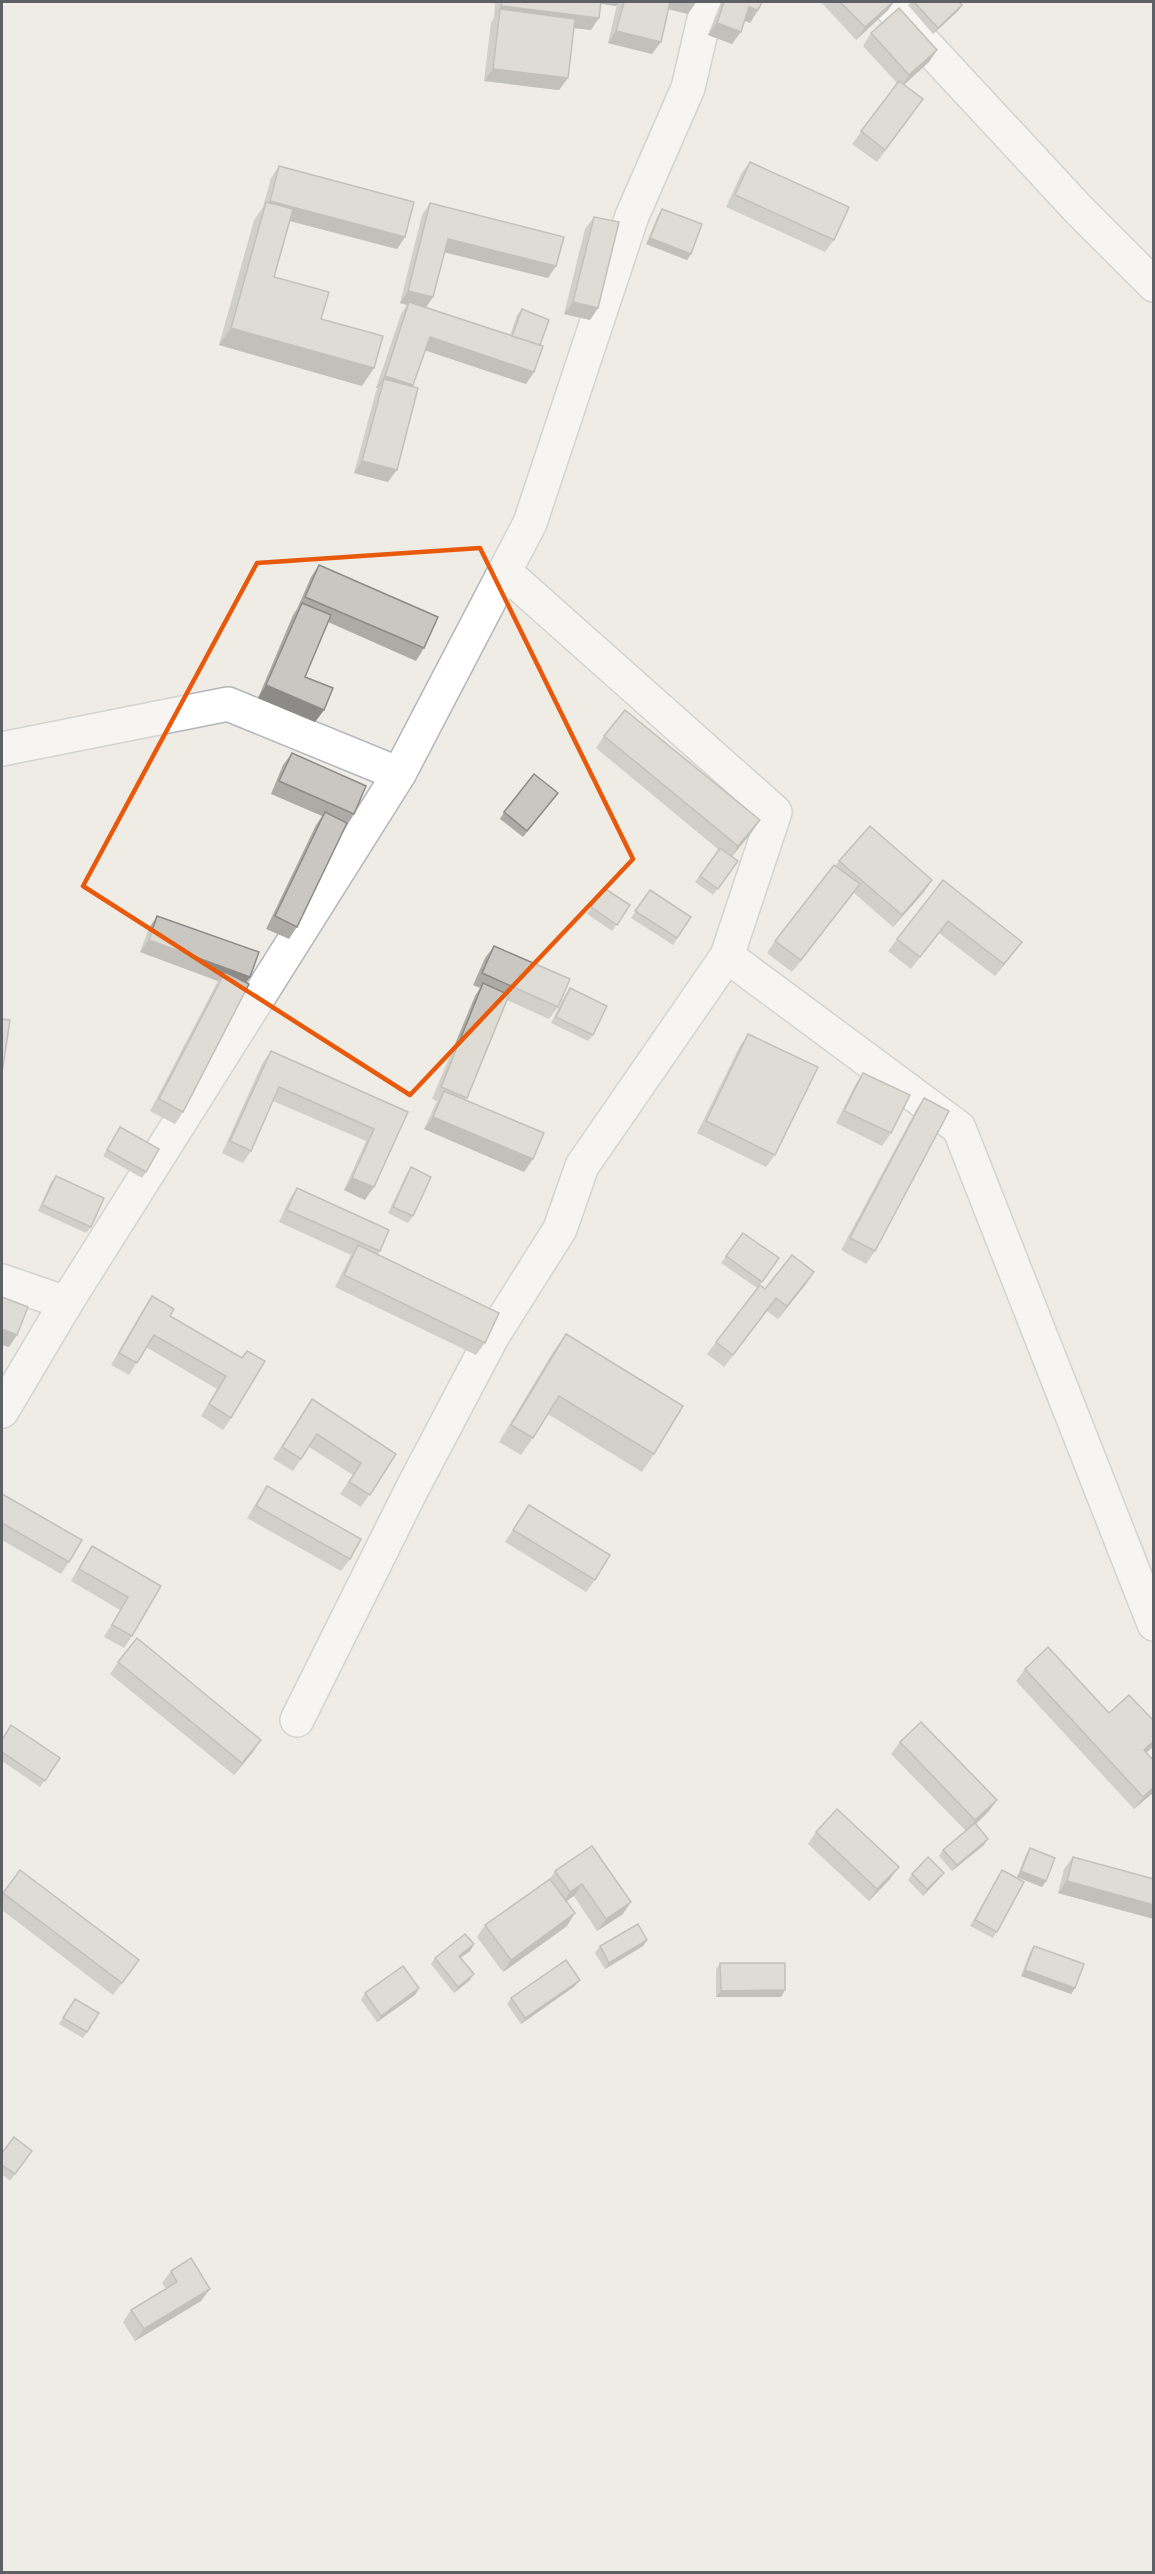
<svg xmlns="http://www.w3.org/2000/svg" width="1155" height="2574" font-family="'Titillium Web',sans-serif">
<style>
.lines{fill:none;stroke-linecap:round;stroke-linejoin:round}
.street-casing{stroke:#b2b5b9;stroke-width:36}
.street{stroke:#fff;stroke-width:33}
.wall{fill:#aeaba7}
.shaded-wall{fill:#8d8b88}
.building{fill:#cac7c2;stroke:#8d8b88;stroke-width:1.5}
.marked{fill:none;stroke:#e8590c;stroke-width:4.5;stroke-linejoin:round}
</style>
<rect width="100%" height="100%" fill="#eeece5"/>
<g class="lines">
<defs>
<g id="street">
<path d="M886,2L1080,211L1154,285"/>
<path d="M505,572L775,812L727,956L959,1128L1154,1624"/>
<path d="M2,749L228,704L399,774"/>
<path d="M2,1281L66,1303"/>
<path d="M2,1411L66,1303L399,774L530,523L632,216L688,88L708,2"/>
<path d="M297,1720L413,1487L492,1337L560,1229L582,1166L727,956"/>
</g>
</defs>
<!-- street casing -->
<use href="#street" class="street-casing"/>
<!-- street -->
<use href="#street" class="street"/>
</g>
<!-- wall -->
<g class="wall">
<path d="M495,2H696L688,14L669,9L652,54L608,43L617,4L616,6L601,3L591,30L574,28L568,78L559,90L484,81L491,22L494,18Z"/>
<path d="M721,2H762L758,10L750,23L745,20L732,44L708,35Z"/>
<path d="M821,2H894L888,10L856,40Z"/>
<path d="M911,2H959L962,5L958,11L933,34L908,5Z"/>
<path d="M871,33L937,50L929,62L904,85L915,111L877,162L852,144L897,83L863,46Z"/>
<path d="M750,162L834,240L825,252L726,207L741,174Z"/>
<path d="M279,166L405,237L397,249L290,221L274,277L321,319L362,386L219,345L254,220L263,207L271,178Z"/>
<path d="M430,203L548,278L445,252L426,307L510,336L517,315L522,309L540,345L534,372L526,384L425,350L413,386L388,482L354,473L376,391L378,388H376L401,314L407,305L400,303L422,215Z"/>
<path d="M662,209L691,254L687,260L646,244L658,215Z"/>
<path d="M594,217L598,308L590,320L564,314L585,229Z"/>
<path d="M319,565L424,648L416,661L328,622L305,677L324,710L315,722L258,698L293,615L297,609L311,577Z"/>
<path d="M604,736L760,820L732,856L738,861L713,895L695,882L719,850L596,748Z"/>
<path d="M292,753L354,814L346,825L297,927L289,939L266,929L316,825L322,816L271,794L283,765Z"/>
<path d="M558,793L523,837L500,819L504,812Z"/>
<path d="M839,861L924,892L893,927L854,893L792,972L767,953L775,941Z"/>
<path d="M943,880L1013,954L995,976L939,933L911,969L888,951Z"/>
<path d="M604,888L630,905L612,931L587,914Z"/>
<path d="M650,890L691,917L673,945L631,918Z"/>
<path d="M157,916L250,977L246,982L183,1112L175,1124L150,1111L218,981L140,952L149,928Z"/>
<path d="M494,946L558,1007L549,1019L507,1000L465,1100L524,1172L424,1129L437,1101L432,1099L475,996L480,988L473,985L485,958Z"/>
<path d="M570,988L593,1035L588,1041L551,1023L565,995Z"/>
<path d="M748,1034L775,1155L766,1167L697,1133L740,1046Z"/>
<path d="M271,1051L408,1112L365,1200L344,1190L366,1141L273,1101L251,1151L243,1163L222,1153L262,1064Z"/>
<path d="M863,1073L891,1133L882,1146L836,1123L855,1085Z"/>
<path d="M924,1098L875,1251L866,1264L841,1250L916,1110Z"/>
<path d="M120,1127L146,1172L142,1178L103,1156Z"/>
<path d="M411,1167L413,1216L408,1223L388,1213L407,1173Z"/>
<path d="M56,1176L91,1227L86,1233L38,1211L51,1182Z"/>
<path d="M297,1188L380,1251L378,1254L485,1343L476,1355L335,1287L351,1255L279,1222L289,1200Z"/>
<path d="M743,1233L779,1258L759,1286L765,1289L806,1284L778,1319L767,1311L724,1367L707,1354L757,1288L721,1263Z"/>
<path d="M152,1296L170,1316L241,1358L231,1418L223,1430L201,1416L217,1389L146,1347L129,1375L111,1365L144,1308Z"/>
<path d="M566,1334L654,1454L642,1472L548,1414L533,1438L521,1455L499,1442L553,1352Z"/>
<path d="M312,1399L396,1454L361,1507L340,1494L353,1475L309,1447L293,1471L273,1459Z"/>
<path d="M267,1486L350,1559L341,1571L247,1518L259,1498Z"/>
<path d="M2,1494L69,1562L61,1574L2,1540Z"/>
<path d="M529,1505L595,1580L586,1592L505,1542Z"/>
<path d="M92,1546L161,1586L132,1636L124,1648L104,1637L120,1610L71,1581L84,1558Z"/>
<path d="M118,1662L253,1752L234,1775L110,1674Z"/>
<path d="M1025,1669L1146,1753L1154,1761V1792L1134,1809L1016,1681Z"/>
<path d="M2,1740L60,1758L40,1787L2,1761Z"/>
<path d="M900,1742L997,1800L988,1812L976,1824L984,1845L952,1871L939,1856L943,1850L966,1831L891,1754Z"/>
<path d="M816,1832L890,1879L869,1901L808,1844Z"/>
<path d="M592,1846L623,1914L597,1931L574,1896L566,1901L567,1926L503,1972L477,1937L485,1925L550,1879L555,1871Z"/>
<path d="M1030,1848L1046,1881L1042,1887L1017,1877L1026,1854Z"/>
<path d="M1073,1857L1154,1879V1919L1058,1893L1064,1869Z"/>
<path d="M20,1870L139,1960L113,1995L2,1910V1895Z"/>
<path d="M1002,1870L997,1932L993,1938L970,1926L998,1876Z"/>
<path d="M944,1873L939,1879L923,1896L908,1880L912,1874Z"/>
<path d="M647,1940L643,1946L605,1969L595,1953L600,1946Z"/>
<path d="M474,1944L470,1951L461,1957L470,1980L454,1993L431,1964L435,1958Z"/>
<path d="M1034,1946L1075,1988L1071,1994L1021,1976L1030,1952Z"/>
<path d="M720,1963L785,1990L781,1997H716V1969Z"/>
<path d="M575,1986L521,2024L507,2004L511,1998Z"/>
<path d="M419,1988L415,1995L377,2022L361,2000L365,1993Z"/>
<path d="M75,1999L87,2032L83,2038L59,2024Z"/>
<path d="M32,2151L10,2181L2,2174V2153Z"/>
<path d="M171,2271L201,2301L135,2341L123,2322L131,2310L166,2289L162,2283Z"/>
</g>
<!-- shaded-wall -->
<g class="shaded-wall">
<path d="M588,2H619L616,6Z"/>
<path d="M668,2H696L688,14L663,8Z"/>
<path d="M893,2H894L888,10L856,40L865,27Z"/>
<path d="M962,5L958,11L933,34L938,28Z"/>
<path d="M501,6L599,18L591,30L499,19L500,9L493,18Z"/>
<path d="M749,7L758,10L750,23L741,19Z"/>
<path d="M717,23L741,32L732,44L708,35Z"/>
<path d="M616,31L661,42L652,54L608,43Z"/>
<path d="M937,50L929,62L901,87L909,75Z"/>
<path d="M493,69L568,78L559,90L484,81Z"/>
<path d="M270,201L405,237L397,249L263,214L264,209Z"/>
<path d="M650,238L691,254L687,260L646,244Z"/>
<path d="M448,239L556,266L548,278L439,251Z"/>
<path d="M408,291L433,297L425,309L409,302L407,305L400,303Z"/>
<path d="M573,302L598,308L590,320L564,314Z"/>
<path d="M231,328L374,368L362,386L219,345Z"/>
<path d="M430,337L534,372L526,384L421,349Z"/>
<path d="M385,376L413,385L405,397L384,379L378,388H376Z"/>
<path d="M362,461L397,470L388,482L354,473Z"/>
<path d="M266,685L324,710L315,722L258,698Z"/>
<path d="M760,820L752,832L730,859L738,846Z"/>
<path d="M932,880L924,892L893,927L902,915Z"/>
<path d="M860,884L851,896L792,972L801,960Z"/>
<path d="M149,940L250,977L241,989L225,972L218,981L140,952Z"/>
<path d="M1022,942L1013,954L995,976L1004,964Z"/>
<path d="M433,1117L533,1159L524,1172L424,1129Z"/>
<path d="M352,1178L374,1187L365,1200L344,1190Z"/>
<path d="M814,1272L806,1284L778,1319L787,1306Z"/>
<path d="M776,1298L767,1311L724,1367L733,1355Z"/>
<path d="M2,1329L17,1335L9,1347L2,1345Z"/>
<path d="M261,1740L253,1752L234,1775L242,1763Z"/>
<path d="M1154,1741V1746L1136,1762L1144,1750Z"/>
<path d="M1154,1787V1792L1134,1809L1143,1797Z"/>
<path d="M997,1800L988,1812L967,1832L975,1820Z"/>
<path d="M988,1839L984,1845L952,1871L957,1865Z"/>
<path d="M899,1867L890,1879L869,1901L877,1889Z"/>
<path d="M1021,1871L1046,1881L1042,1887L1017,1877Z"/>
<path d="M944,1873L939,1879L923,1896L927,1889Z"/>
<path d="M1067,1881L1154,1905V1919L1058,1893Z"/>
<path d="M582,1884L574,1896L562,1904L570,1892Z"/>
<path d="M631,1902L623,1914L597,1931L606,1919Z"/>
<path d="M575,1913L567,1926L503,1972L511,1960Z"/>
<path d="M647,1940L643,1946L605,1969L609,1963Z"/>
<path d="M474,1944L470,1951L455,1962L459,1956Z"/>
<path d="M1025,1970L1075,1988L1071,1994L1021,1976Z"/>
<path d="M474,1974L470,1980L454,1993L458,1987Z"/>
<path d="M580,1980L575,1986L521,2024L525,2018Z"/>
<path d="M419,1988L415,1995L377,2022L381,2016Z"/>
<path d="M785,1990L781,1997H716L721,1991Z"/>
<path d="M210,2289L201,2301L135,2341L144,2329Z"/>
</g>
<!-- building -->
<g class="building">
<path d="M502,2H601L599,18L501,6Z"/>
<path d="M624,2H670L661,42L616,31Z"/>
<path d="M724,2H762L758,10L749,7L741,32L717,23Z"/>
<path d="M840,2H893L865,27Z"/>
<path d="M914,2H959L962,5L938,28Z"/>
<path d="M899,8L937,50L909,75L871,33Z"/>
<path d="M500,9L575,19L568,78L493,69Z"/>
<path d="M899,81L923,99L885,150L861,131Z"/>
<path d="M750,162L849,207L834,240L735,195Z"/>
<path d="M279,166L414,202L405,237L270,201Z"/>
<path d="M266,202L293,209L274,277L329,292L321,319L383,336L374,368L231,328Z"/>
<path d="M430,203L564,237L556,266L448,239L433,297L408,291Z"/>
<path d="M662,209L702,224L691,254L650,238Z"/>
<path d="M594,217L619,222L598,308L573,302Z"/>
<path d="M409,302L543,346L534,372L430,337L413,385L385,376Z"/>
<path d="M522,309L549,320L540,345L512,336Z"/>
<path d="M384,379L418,388L397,470L362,461Z"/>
<path d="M319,565L438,617L424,648L305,597Z"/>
<path d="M302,603L331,615L305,677L333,688L324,710L266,685Z"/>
<path d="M625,710L760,820L738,846L604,736Z"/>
<path d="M292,753L366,786L354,814L279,781Z"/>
<path d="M534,774L558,793L527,831L504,812Z"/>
<path d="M325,812L347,823L297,927L275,916Z"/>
<path d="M870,826L932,880L902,915L839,861Z"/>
<path d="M720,848L738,861L718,889L700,876Z"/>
<path d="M834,865L860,884L801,960L775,941Z"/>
<path d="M943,880L1022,942L1004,964L948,921L920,957L897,939Z"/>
<path d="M604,888L630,905L617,925L591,907Z"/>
<path d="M650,890L691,917L677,938L635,911Z"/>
<path d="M157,916L259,952L250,977L149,940Z"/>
<path d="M494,946L570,979L558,1007L482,973Z"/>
<path d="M225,972L249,984L183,1112L159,1099Z"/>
<path d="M483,983L509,995L467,1098L441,1087Z"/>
<path d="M570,988L607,1006L593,1035L556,1017Z"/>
<path d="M2,1019L10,1020L2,1073Z"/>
<path d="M748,1034L818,1067L775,1155L706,1121Z"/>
<path d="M271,1051L408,1112L374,1187L352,1178L374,1129L279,1087L251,1151L230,1141Z"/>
<path d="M863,1073L910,1095L891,1133L844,1111Z"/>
<path d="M444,1091L544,1133L533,1159L433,1117Z"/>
<path d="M924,1098L949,1111L875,1251L850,1238Z"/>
<path d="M120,1127L159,1149L146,1172L107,1150Z"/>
<path d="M411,1167L431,1177L413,1216L393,1207Z"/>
<path d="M56,1176L104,1198L91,1227L42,1205Z"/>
<path d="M297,1188L389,1230L380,1251L287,1210Z"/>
<path d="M743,1233L779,1258L762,1282L726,1256Z"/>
<path d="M358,1245L499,1313L485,1343L344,1275Z"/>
<path d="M792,1255L814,1272L787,1306L776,1298L733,1355L716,1342L760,1285L765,1289Z"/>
<path d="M152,1296L174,1309L170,1316L242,1358L247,1351L265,1361L231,1418L209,1404L226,1376L154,1335L137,1363L119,1353Z"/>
<path d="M2,1297L28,1307L17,1335L2,1329Z"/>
<path d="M566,1334L683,1406L654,1454L559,1396L533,1438L511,1425Z"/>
<path d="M312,1399L396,1454L370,1495L349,1482L361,1463L317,1434L301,1459L282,1447Z"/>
<path d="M267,1486L361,1539L350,1559L256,1506Z"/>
<path d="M2,1494L82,1540L69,1562L2,1523Z"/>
<path d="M529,1505L610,1555L595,1580L513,1530Z"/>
<path d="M92,1546L161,1586L132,1636L112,1625L128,1597L79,1569Z"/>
<path d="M137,1638L261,1740L242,1763L118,1662Z"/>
<path d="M1048,1647L1109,1713L1129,1695L1154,1721V1741L1144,1750L1154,1761V1787L1143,1797L1025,1669Z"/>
<path d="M921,1722L997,1800L975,1820L900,1742Z"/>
<path d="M11,1725L60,1758L45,1781L2,1752V1740Z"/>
<path d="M837,1809L899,1867L877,1889L816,1832Z"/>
<path d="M975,1823L988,1839L957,1865L943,1850Z"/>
<path d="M592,1846L631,1902L606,1919L582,1884L570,1892L555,1871Z"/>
<path d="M1030,1848L1055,1858L1046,1881L1021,1871Z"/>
<path d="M928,1857L944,1873L927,1889L912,1874Z"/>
<path d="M1073,1857L1154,1879V1905L1067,1881Z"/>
<path d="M20,1870L139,1960L122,1983L3,1893Z"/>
<path d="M1002,1870L1024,1882L997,1932L975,1920Z"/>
<path d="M550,1879L575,1913L511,1960L485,1925Z"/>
<path d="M638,1924L647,1940L609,1963L600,1946Z"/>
<path d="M465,1934L474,1944L459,1956L474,1974L458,1987L435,1958Z"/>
<path d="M1034,1946L1084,1964L1075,1988L1025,1970Z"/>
<path d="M566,1960L580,1980L525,2018L511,1998Z"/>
<path d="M720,1963H785V1990L721,1991Z"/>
<path d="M403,1966L419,1988L381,2016L365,1993Z"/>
<path d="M75,1999L99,2013L87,2032L63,2018Z"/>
<path d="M14,2137L32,2151L15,2174L2,2165V2153Z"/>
<path d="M191,2258L210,2289L144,2329L131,2310L177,2282L171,2271Z"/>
</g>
<!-- marked area -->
<path d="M0 0H1155V2574H0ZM480,548L633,859L410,1095L83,886L257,563Z" fill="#eeece5" fill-opacity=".55" fill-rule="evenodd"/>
<path class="marked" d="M480,548L633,859L410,1095L83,886L257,563Z"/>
<!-- border -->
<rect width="1155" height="2574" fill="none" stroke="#5d6064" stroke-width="6"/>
</svg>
